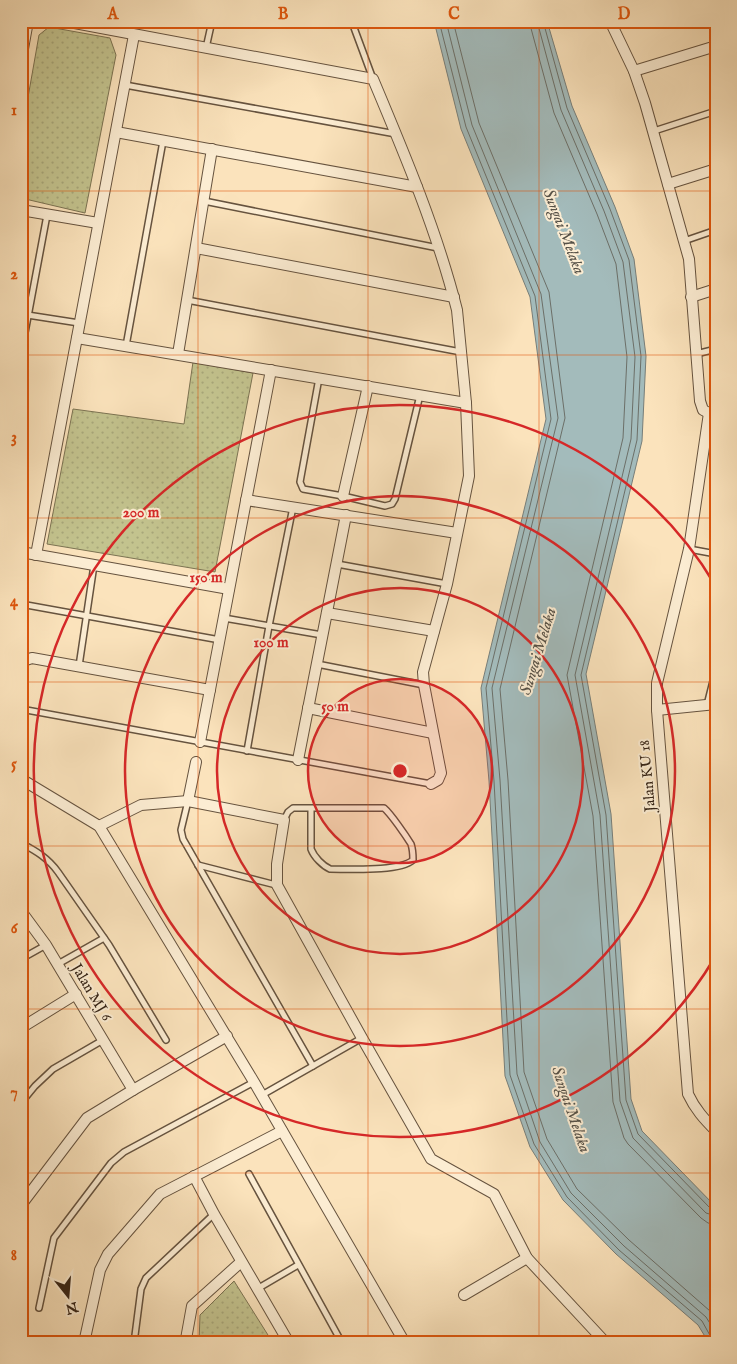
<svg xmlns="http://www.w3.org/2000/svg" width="737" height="1364" font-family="'IM FELL English',serif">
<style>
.green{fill:url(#green-dots);stroke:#7c7352}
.water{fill:#a3bbbb;stroke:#777e79}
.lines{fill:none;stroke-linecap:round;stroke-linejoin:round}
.shore{stroke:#6c6f68;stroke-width:1}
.service-casing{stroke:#66533f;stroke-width:8}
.minor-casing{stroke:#66533f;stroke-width:12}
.service{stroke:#fcedd3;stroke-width:5}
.minor{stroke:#fcedd3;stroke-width:10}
.grid{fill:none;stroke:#df560c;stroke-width:1;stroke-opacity:0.55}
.ring{fill:none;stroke:#d62828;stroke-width:2.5}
.labels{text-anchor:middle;stroke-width:4;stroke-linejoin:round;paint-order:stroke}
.street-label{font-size:15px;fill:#352315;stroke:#fcedd3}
.water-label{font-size:16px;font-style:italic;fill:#565147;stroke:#fcedd3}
.centre{fill:#d62828;stroke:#fcedd3;stroke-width:2.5}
.ring-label{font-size:15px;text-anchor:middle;font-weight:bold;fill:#d62828;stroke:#fcedd3;stroke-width:4;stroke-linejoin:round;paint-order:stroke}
.neatline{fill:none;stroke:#df560c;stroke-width:2}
.grid-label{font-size:16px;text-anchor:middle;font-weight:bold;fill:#df560c}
</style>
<defs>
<pattern id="green-dots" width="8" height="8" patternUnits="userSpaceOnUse" patternTransform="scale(1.25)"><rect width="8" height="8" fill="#c3c38e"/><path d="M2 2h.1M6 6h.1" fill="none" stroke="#a8a77a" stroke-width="1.8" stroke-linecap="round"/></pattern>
</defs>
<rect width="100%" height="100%" fill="#fbe3bc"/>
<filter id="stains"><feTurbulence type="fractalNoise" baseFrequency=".004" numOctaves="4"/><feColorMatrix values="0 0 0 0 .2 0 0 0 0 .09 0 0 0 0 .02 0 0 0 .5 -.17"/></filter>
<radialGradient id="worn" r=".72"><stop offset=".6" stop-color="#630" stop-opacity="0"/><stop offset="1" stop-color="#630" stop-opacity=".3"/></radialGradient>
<!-- green -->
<g class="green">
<path d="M49,27L110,38L116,55L85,213L21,198V137L39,35Z"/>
<path d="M193,362L253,373L215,572L47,544L73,409L184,424Z"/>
<path d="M234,1281L273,1343H199L200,1315Z"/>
</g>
<!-- water -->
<path class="water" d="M434,21H547L572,106L615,207L634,259L646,356L642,441L586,674L611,814L631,1099L642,1131L716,1207V1343H709L698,1325L616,1254L563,1200L530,1147L505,1076L489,781L481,688L546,419L530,297L461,129Z"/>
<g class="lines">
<!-- shore -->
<g class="shore">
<path d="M439,21L466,127L535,296L551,419L486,688L494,781L510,1075L534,1144L567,1197L619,1250L702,1321L712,1339L713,1343"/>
<path d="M446,21L472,125L541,294L558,418L492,688L500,780L517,1074L540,1142L571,1193L624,1246L706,1317L716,1333"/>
<path d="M453,21L479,123L549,292L565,418L500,689L508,780L524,1072L547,1139L577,1189L629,1240L710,1311L716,1318"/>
<path d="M529,21L554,113L597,214L616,264L627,357L623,438L567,675L593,816L613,1102L624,1138L628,1144L701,1218L708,1223L716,1224"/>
<path d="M537,21L561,110L604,211L623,262L635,357L631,439L575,675L600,815L620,1101L633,1138L706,1213L716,1216"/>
<path d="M543,21L567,108L610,209L629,260L641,356L637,440L581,675L606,815L626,1100L638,1134L710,1208L716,1210"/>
</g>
<defs>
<g id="service">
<path d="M334,21L353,25L373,79"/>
<path d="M206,48L212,21"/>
<path d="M125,85L396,134"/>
<path d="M654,131L716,111"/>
<path d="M204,201L438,248"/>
<path d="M684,241L716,230"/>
<path d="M187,300L461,352"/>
<path d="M21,314L79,323"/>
<path d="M126,346L163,141"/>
<path d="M21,354L47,215"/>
<path d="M696,354L716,349"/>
<path d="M319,378L300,482L303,489L343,496L385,506L392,504L395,499L420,395"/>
<path d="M689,549L716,554"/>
<path d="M337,564L447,584"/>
<path d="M21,604L220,640"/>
<path d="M224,618L322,635"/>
<path d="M317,664L424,685"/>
<path d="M79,666L94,565"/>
<path d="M707,705L716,669"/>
<path d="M21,709L431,784"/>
<path d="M247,751L269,626L293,507"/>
<path d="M188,801L181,830L183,839L313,1066"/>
<path d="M284,820L288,812L293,808H384C391,814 406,836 411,844C413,850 413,855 413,860C399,872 350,869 330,869C323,866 314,857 311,849V808"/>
<path d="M21,843C36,851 48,858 58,872L109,945L166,1040"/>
<path d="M198,865L276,885"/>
<path d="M21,959L46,945"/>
<path d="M58,964L104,938"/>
<path d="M262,1095L362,1038"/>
<path d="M21,1103L35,1086L53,1069L103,1040"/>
<path d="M249,1174L342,1343"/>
<path d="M257,1289L298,1265"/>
<path d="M39,1308L54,1238L111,1163L124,1152L254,1082"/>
<path d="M134,1343L141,1289L146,1278L214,1214"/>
</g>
<g id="minor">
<path d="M64,21L373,79C405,155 437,231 457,310L466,403L469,476L447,584L423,672L424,685L441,773L438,780L431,784"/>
<path d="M610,21L634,71L645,103L689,259L700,401L703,410L709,413"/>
<path d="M21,60L28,21"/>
<path d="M634,71L716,46"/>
<path d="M116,132L417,187"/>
<path d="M668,184L716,169"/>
<path d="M21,210L98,223"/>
<path d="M196,248L454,297"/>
<path d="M691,297L716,289"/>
<path d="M77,338L466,403"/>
<path d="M178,354L212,149"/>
<path d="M709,413L689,549L657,683V710L688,1094C695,1109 704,1119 716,1131"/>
<path d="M343,496L368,386"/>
<path d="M246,500L457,533"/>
<path d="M21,552L229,589"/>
<path d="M36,555L134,35"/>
<path d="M327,613L434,631"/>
<path d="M21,666L26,660L32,658L210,690"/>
<path d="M308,708L433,733"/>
<path d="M657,710L716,704"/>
<path d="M200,742L271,370"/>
<path d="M298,760L346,515"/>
<path d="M21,779L99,826L254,1082L405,1343"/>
<path d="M188,801L196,762"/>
<path d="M99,826L141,805L188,801L284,820L277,864V885L362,1038L431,1159L494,1194L527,1258L606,1343"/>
<path d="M21,911L46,945L133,1090"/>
<path d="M21,1028L76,994"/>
<path d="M194,1176L214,1214L289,1343"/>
<path d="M21,1205L87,1118L133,1090L227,1036"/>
<path d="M464,1295L527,1258"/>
<path d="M186,1339L192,1306L241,1262"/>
<path d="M84,1343L100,1270L108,1254L160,1194L282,1131"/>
</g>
</defs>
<!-- service casing -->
<use href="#service" class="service-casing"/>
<!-- minor casing -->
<use href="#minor" class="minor-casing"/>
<!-- service -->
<use href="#service" class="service"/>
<!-- minor -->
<use href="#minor" class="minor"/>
</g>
<!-- grid -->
<path class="grid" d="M198,21V1343M368,21V1343M539,21V1343M21,191H716M21,355H716M21,518H716M21,682H716M21,846H716M21,1009H716M21,1173H716"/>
<!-- distance rings -->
<circle cx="400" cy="771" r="92" fill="#d62828" fill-opacity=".12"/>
<g class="ring">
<circle cx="400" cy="771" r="92"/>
<circle cx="400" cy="771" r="183"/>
<circle cx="400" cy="771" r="275"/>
<path d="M715 957A366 366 0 1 1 715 585"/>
</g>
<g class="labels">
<!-- street labels -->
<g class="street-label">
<text transform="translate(647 776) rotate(-95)" y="5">Jalan KU 18</text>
<text transform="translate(92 992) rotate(59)" y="5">Jalan MJ 6</text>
</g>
<!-- water labels -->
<g class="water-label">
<text transform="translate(565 231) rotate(69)" y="6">Sungai Melaka</text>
<text transform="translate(537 651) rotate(-73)" y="6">Sungai Melaka</text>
<text transform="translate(572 1109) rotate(71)" y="6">Sungai Melaka</text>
</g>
</g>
<circle cx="400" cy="771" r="8" class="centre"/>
<g class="ring-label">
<text x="141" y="517">200 m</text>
<text x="206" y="582">150 m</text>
<text x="271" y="647">100 m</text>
<text x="335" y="711">50 m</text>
</g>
<!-- margin -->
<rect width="737" height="1364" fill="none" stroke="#fbe3bc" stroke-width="55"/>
<!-- north arrow -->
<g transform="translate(68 1296) rotate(163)" stroke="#fcedd3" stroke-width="4" paint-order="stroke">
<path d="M0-4L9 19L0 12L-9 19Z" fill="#352315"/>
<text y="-8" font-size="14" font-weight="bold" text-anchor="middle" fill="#352315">N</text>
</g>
<rect x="28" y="28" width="682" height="1308" class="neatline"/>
<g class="grid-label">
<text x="113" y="19">A</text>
<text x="283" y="19">B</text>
<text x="454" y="19">C</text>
<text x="624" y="19">D</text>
<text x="14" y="115">1</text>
<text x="14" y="279">2</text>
<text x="14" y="442">3</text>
<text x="14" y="606">4</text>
<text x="14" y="769">5</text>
<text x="14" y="933">6</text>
<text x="14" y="1097">7</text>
<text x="14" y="1260">8</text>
</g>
<rect width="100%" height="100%" filter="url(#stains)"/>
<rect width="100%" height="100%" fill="url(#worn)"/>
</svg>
